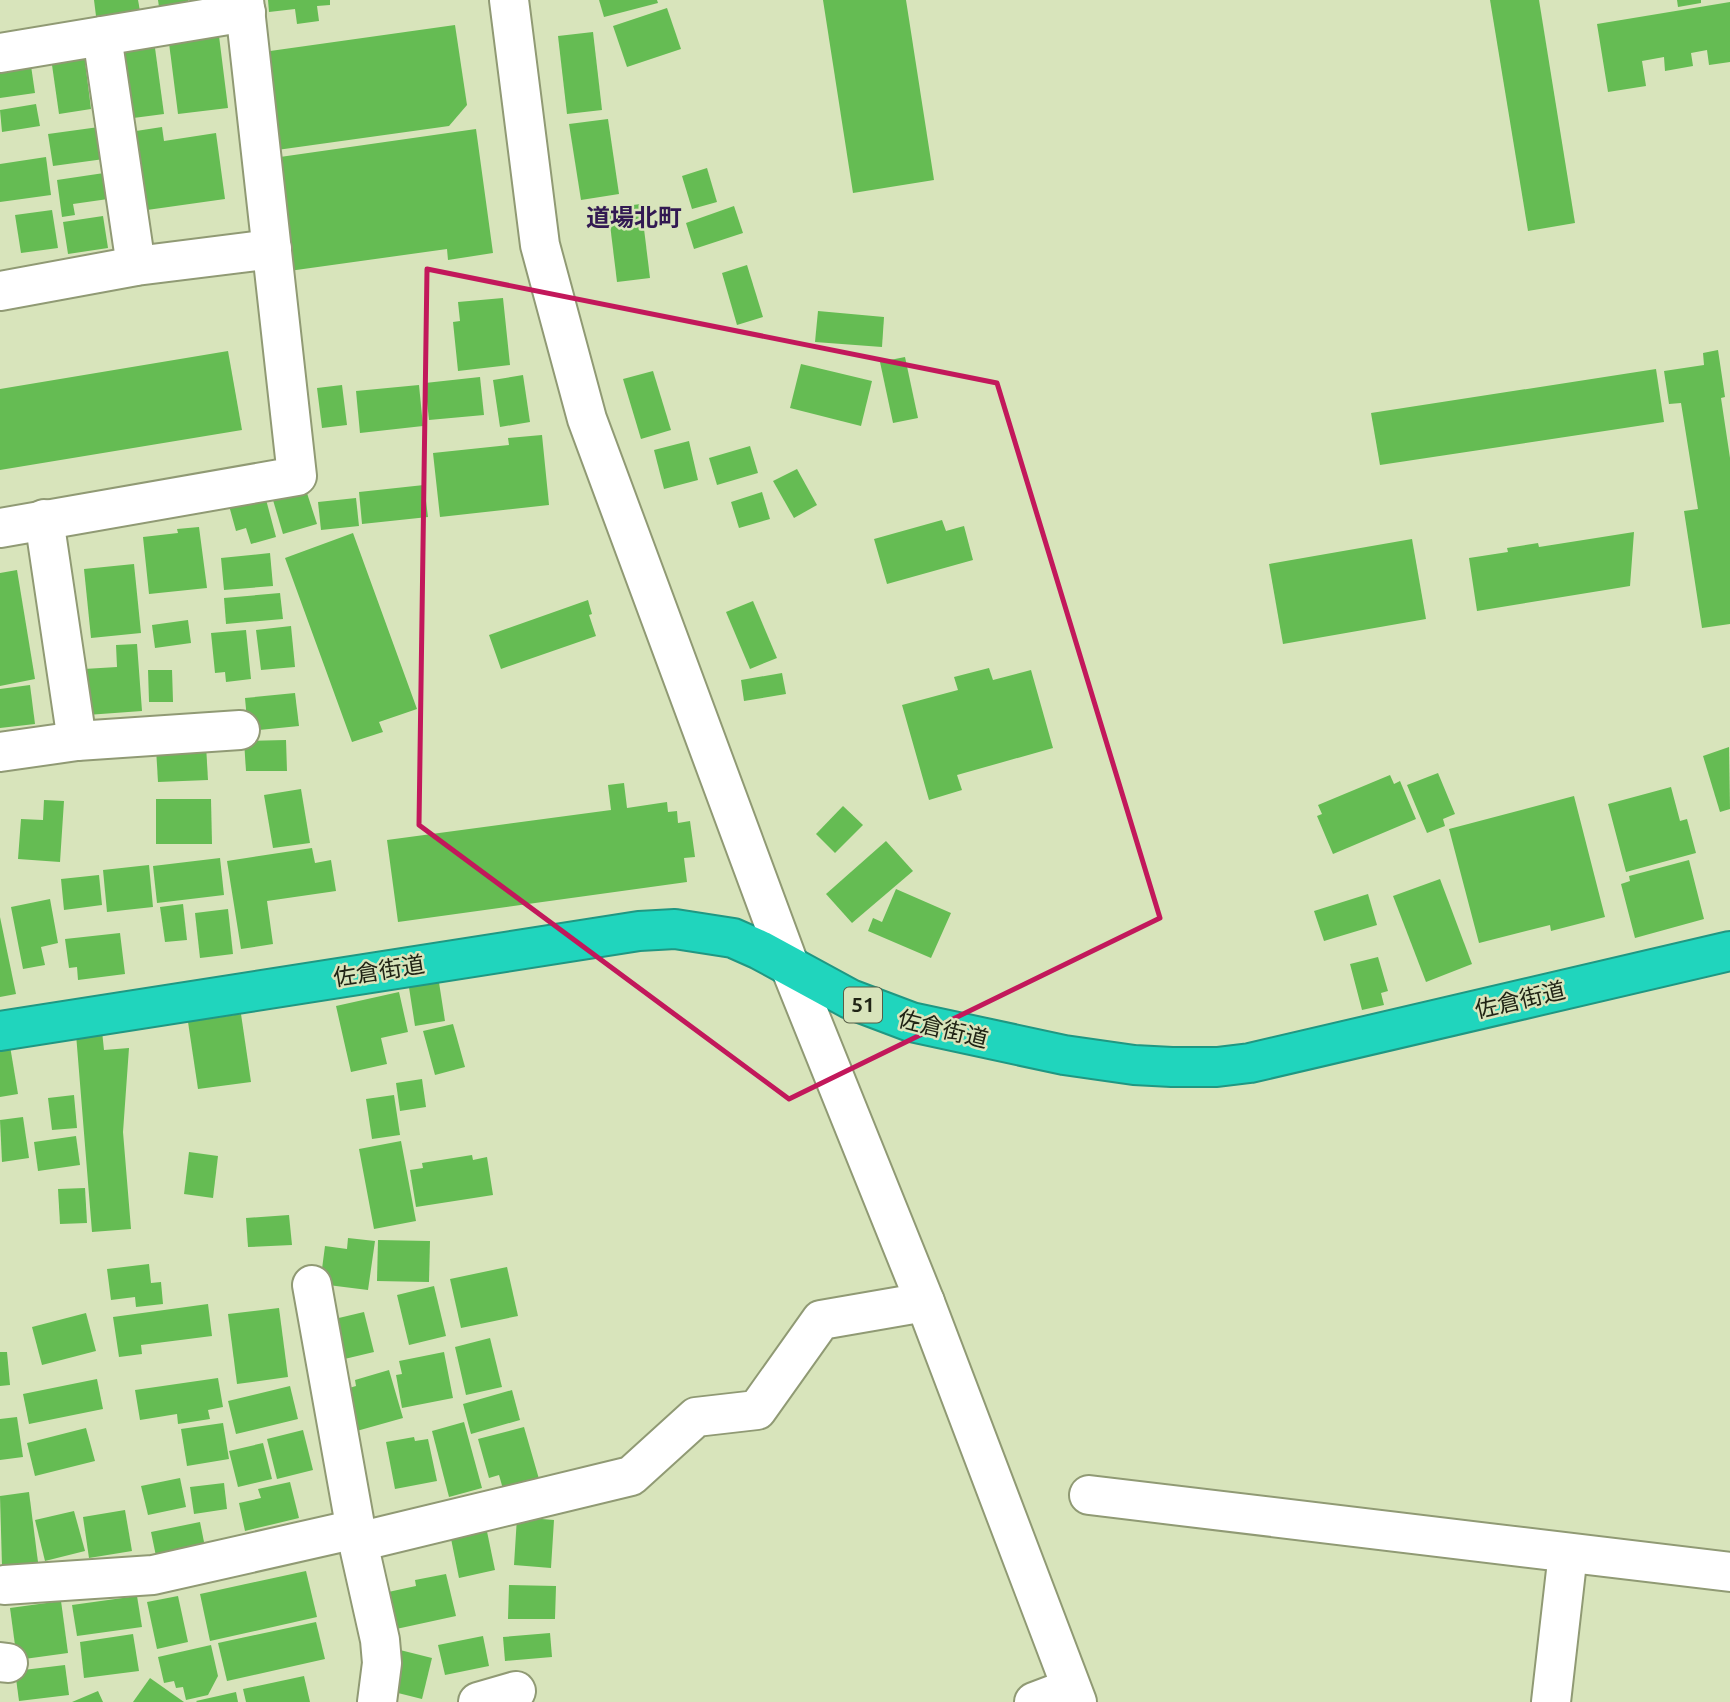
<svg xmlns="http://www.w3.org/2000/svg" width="1730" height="1702" font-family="Ubuntu,'Noto Sans JP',sans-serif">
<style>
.building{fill:#65bc53}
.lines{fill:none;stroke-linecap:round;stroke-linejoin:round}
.minor-casing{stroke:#909a74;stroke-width:42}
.highway-casing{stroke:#209782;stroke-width:42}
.minor{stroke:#fff;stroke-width:38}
.highway{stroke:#20d5bd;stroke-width:38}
.marked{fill:none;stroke:#c2185b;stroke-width:5;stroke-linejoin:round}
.labels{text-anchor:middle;stroke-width:5;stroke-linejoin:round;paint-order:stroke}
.shield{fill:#d8e4bb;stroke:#575e47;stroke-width:2}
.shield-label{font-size:21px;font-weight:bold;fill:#202415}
.street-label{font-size:23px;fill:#202415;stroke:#d8e4bb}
.neighbourhood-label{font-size:24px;font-weight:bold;fill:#321952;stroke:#d8e4bb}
</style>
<rect width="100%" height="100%" fill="#d8e4bb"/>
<!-- building -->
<g class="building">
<path d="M94,0H138L140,11L96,16Z"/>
<path d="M158,0H188L189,4L159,7Z"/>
<path d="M268,0H330V5L317,6L319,21L297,24L295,9L269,12Z"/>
<path d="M599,0H657L658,3L604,17Z"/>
<path d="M823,0H906L934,180L853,193Z"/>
<path d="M1490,0H1539L1575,223L1528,231Z"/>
<path d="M1677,0H1701V3L1678,7Z"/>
<path d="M1730,2V62L1709,65L1707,50L1691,53L1693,66L1665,71L1664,57L1642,61L1646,86L1608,92L1597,24Z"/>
<path d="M667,8L681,49L627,67L613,26Z"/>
<path d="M455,25L467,105L449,126L277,150L263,52Z"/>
<path d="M218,28L228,108L178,114L168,35Z"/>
<path d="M593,32L602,110L567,114L558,36Z"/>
<path d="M155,48L164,114L118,120L119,52Z"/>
<path d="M84,53L91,109L59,114L51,58Z"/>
<path d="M30,59L35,93L0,98V63Z"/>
<path d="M36,104L40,126L2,132L0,110Z"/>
<path d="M608,119L619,194L581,200L569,124Z"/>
<path d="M99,127L104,159L53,166L48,134Z"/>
<path d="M162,127L164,141L216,133L225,199L147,210L136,131Z"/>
<path d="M476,129L493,253L448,260L447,249L289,271L273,158Z"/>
<path d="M46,157L51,195L0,202V164Z"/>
<path d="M707,168L717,202L692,209L682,176Z"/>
<path d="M104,173L108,199L73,204L75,215L62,217L57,180Z"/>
<path d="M641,204L650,278L617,282L608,208Z"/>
<path d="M734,206L743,233L694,249L686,223Z"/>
<path d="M52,210L58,248L21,253L15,215Z"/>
<path d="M103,216L108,248L68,254L63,222Z"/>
<path d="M747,265L763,317L737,325L722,273Z"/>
<path d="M503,298L510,365L458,371L453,322L460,321L458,302Z"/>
<path d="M818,311L884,317L882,347L815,342Z"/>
<path d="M1718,350L1725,397L1721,398L1730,458V624L1702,628L1684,511L1698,509L1681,403L1669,404L1664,371L1704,365L1703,353Z"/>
<path d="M228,351L242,430L0,470V389Z"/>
<path d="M905,357L918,418L893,423L880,362Z"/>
<path d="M801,364L872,381L861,426L790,408Z"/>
<path d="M1656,369L1664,422L1380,465L1371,413Z"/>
<path d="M653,371L671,430L641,439L623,379Z"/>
<path d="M523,375L530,422L500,427L493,380Z"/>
<path d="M480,377L484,415L429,420L425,383Z"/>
<path d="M342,385L347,425L322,428L317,388Z"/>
<path d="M419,385L423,426L360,433L356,391Z"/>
<path d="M542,435L549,505L440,517L433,453L509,445L508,438Z"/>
<path d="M689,441L698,480L664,489L654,450Z"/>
<path d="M750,446L758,473L717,485L709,458Z"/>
<path d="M797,469L817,505L794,518L773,481Z"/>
<path d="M424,485L428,517L362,524L359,492Z"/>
<path d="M306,490L317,524L283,534L273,500Z"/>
<path d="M264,492L276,537L251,544L246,528L236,531L228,502Z"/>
<path d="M762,492L770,519L739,528L731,502Z"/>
<path d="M356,498L359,526L321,530L318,502Z"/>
<path d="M942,520L946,531L964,526L973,560L887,584L874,539Z"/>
<path d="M199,527L207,588L149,594L143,537L178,533L177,529Z"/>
<path d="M1634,532L1630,586L1477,611L1469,558L1508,552L1507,548L1538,543L1539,547Z"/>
<path d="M353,533L417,709L379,722L383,732L352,742L285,558Z"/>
<path d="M1412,539L1426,619L1283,644L1269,564Z"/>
<path d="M270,553L273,586L224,590L221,558Z"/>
<path d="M134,564L141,633L91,638L84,569Z"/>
<path d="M17,570L35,679L0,686V573Z"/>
<path d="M280,593L283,619L226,624L224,598Z"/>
<path d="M588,600L592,614L589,615L596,636L501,669L489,635Z"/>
<path d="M753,601L777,658L750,669L726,612Z"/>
<path d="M188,620L191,643L155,648L152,625Z"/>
<path d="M291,626L295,667L261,670L256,630Z"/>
<path d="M246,630L251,679L226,682L225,672L215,673L211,633Z"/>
<path d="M137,644L142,711L87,715L84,669L117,667L116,645Z"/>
<path d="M989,668L993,680L1031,670L1053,748L957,775L962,790L929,800L902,705L958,690L954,677Z"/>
<path d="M148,670H172L173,702H149Z"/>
<path d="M782,673L786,694L744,701L741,680Z"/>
<path d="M30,685L35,724L0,728V689Z"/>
<path d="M295,693L299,726L248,731L245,698Z"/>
<path d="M286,740L287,771H246L244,741Z"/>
<path d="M206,745L208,780L158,782L156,748Z"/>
<path d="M1729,747L1730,809L1720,812L1703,756Z"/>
<path d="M1438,773L1455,814L1443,819L1445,826L1427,833L1407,785Z"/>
<path d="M1390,775L1394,784L1400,781L1416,819L1333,854L1317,816L1322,814L1318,805Z"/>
<path d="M624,783L627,808L667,802L668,812L677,811L678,823L690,821L695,857L684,858L687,882L398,922L387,840L611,810L608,785Z"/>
<path d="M1671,787L1680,821L1687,819L1696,853L1626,872L1608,804Z"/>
<path d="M301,789L310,843L273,848L264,795Z"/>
<path d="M1574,796L1605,917L1551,931L1550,925L1479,943L1449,829Z"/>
<path d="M156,799H211L212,844H156Z"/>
<path d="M44,800L64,801L60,862L18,859L21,819L43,820Z"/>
<path d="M843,806L863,825L835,853L816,834Z"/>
<path d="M886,841L913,871L852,923L826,894Z"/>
<path d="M312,848L315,863L331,860L336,891L267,901L273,944L241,949L227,861Z"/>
<path d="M220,858L224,895L157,903L153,866Z"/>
<path d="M1689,860L1704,919L1635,938L1621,884L1630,881L1629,876Z"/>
<path d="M149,865L153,907L107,912L103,870Z"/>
<path d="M99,875L102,905L64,910L61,879Z"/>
<path d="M1440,879L1472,964L1426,982L1393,896Z"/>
<path d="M896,889L951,913L931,958L868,931L873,918L882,922Z"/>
<path d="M1368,894L1377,925L1324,941L1314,911Z"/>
<path d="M50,899L58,943L41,947L45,965L23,969L11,907Z"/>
<path d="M183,904L187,940L165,942L160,907Z"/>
<path d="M228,909L233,954L200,958L195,913Z"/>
<path d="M0,917L16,994L0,997Z"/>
<path d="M120,933L125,974L78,980L77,967L69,968L65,939Z"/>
<path d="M1378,957L1388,991L1381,993L1384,1005L1362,1010L1350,964Z"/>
<path d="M438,976L445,1021L415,1026L408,981Z"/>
<path d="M399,992L408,1032L381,1038L387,1064L351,1072L336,1006Z"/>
<path d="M241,1014L251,1082L198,1089L188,1022Z"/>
<path d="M453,1024L465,1067L435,1075L423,1031Z"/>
<path d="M102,1031L104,1050L129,1048L123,1132L131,1229L92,1232L76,1034Z"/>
<path d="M10,1046L18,1094L0,1097V1047Z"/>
<path d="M422,1079L426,1107L400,1111L396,1083Z"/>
<path d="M74,1095L77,1128L52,1130L48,1098Z"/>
<path d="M394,1095L400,1135L372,1139L366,1099Z"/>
<path d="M23,1117L29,1158L2,1162L0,1120Z"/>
<path d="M76,1136L80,1165L38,1171L34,1142Z"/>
<path d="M401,1141L416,1221L374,1229L359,1149Z"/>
<path d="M189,1152L218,1156L213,1198L184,1194Z"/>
<path d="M472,1155L473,1160L487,1157L493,1195L416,1207L410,1170L423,1168L422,1163Z"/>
<path d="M85,1188L87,1223L60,1224L58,1189Z"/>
<path d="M289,1215L292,1245L248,1247L246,1218Z"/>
<path d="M348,1238L375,1241L368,1290L320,1284L325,1246L347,1249Z"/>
<path d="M378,1240L430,1241L429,1282L377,1281Z"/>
<path d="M149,1264L151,1283L161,1282L163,1304L136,1307L135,1297L111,1300L107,1269Z"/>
<path d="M507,1267L518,1316L461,1328L450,1279Z"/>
<path d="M434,1286L446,1336L409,1345L397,1295Z"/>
<path d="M208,1304L212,1336L141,1345L142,1354L119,1357L113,1317Z"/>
<path d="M279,1308L288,1377L237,1384L228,1314Z"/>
<path d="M364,1312L374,1352L336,1361L326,1321Z"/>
<path d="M86,1313L96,1351L42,1365L32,1327Z"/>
<path d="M490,1338L502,1387L466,1395L455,1347Z"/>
<path d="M0,1352H7L10,1385L0,1386Z"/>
<path d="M444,1352L453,1398L402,1408L396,1375L402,1374L399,1361Z"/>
<path d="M389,1370L403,1418L346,1434L335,1392L356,1386L355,1380Z"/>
<path d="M218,1378L223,1407L208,1410L210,1419L178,1424L177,1414L140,1420L135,1390Z"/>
<path d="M97,1379L103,1409L29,1424L23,1394Z"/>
<path d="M290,1386L298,1419L236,1434L228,1401Z"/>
<path d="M512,1390L520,1420L471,1434L463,1404Z"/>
<path d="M17,1417L23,1457L0,1460V1419Z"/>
<path d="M464,1422L482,1488L449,1497L432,1431Z"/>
<path d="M223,1423L229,1459L187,1466L181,1429Z"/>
<path d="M524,1427L539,1479L503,1489L499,1475L489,1478L478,1439Z"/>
<path d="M86,1428L95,1461L35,1476L27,1443Z"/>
<path d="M303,1430L313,1470L277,1479L267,1439Z"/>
<path d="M414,1437L415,1441L428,1439L437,1481L395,1489L386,1442Z"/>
<path d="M263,1443L272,1479L238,1487L229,1451Z"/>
<path d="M180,1478L186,1507L148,1515L141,1486Z"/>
<path d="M290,1482L299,1518L245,1531L239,1503L261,1498L258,1489Z"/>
<path d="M224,1483L227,1509L194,1514L190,1487Z"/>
<path d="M29,1492L38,1562L2,1566L0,1496Z"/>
<path d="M125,1510L132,1551L89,1558L83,1517Z"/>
<path d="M74,1511L85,1551L45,1561L35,1520Z"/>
<path d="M484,1517L495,1570L459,1578L448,1524Z"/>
<path d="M517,1517L554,1520L551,1568L514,1565Z"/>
<path d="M200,1522L206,1552L157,1561L151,1532Z"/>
<path d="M306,1571L317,1617L210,1641L200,1594Z"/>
<path d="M446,1574L456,1616L387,1631L379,1594L416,1586L415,1580Z"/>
<path d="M509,1585L556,1586L555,1619H508Z"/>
<path d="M137,1596L142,1627L77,1636L72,1605Z"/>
<path d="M178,1596L188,1642L157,1649L147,1602Z"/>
<path d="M61,1601L68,1653L17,1660L10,1608Z"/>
<path d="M316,1622L325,1659L227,1681L218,1643Z"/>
<path d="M550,1633L552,1657L505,1661L503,1637Z"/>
<path d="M133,1634L139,1671L84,1678L80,1642Z"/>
<path d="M483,1636L489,1666L445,1675L438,1645Z"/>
<path d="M211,1645L218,1676L208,1695L186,1700L183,1687L176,1688L174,1681L164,1683L158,1657Z"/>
<path d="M392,1648L432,1658L422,1699L382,1689Z"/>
<path d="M65,1665L69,1695L19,1701L15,1671Z"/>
<path d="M304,1676L310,1702H246L243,1689Z"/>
<path d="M150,1678L184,1702H133Z"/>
<path d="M98,1691L103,1702H72Z"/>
<path d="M236,1692L238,1702H197L196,1701Z"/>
</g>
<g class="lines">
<defs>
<g id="minor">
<path d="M509,0L540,245L587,419L790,967L925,1302L1077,1702"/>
<path d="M102,36L136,266"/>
<path d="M0,53L246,12"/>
<path d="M0,291L136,266L272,249"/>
<path d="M44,519L77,741"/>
<path d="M0,528L297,476L244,0"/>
<path d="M0,752L77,741L240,730"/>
<path d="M312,1285L358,1542L380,1640L382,1663L377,1702"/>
<path d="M1089,1495L1730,1572"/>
<path d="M358,1542L631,1476L696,1417L757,1410L821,1320L925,1302"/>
<path d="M4,1585L153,1575L356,1529"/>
<path d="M0,1662L8,1663"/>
<path d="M478,1702L516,1691"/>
<path d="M1034,1702L1071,1688"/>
<path d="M1551,1702L1568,1553"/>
</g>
<path id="highway" d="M0,1031L639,931L675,929L733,938L760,950L850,999L911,1022L1064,1055L1134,1065L1172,1067H1217L1250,1063L1730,951"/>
</defs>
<!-- minor casing -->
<use href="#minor" class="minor-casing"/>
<!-- highway casing -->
<use href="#highway" class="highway-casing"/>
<!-- minor -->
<use href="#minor" class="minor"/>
<!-- highway -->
<use href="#highway" class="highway"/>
</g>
<!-- marked area -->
<path class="marked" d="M427,269L997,383L1160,918L789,1099L419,825Z"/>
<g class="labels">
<!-- shield labels -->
<rect class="shield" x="844" y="987.5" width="38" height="35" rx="5"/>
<g class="shield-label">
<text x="863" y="1012">51</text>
</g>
<!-- street labels -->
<g class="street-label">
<text transform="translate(379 971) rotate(-9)" y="8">佐倉街道</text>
<text transform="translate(1520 1000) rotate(-13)" y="8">佐倉街道</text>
<text transform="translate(943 1029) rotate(14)" y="8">佐倉街道</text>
</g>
<!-- neighbourhood labels -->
<g class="neighbourhood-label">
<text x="634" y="226">道場北町</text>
</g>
</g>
</svg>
